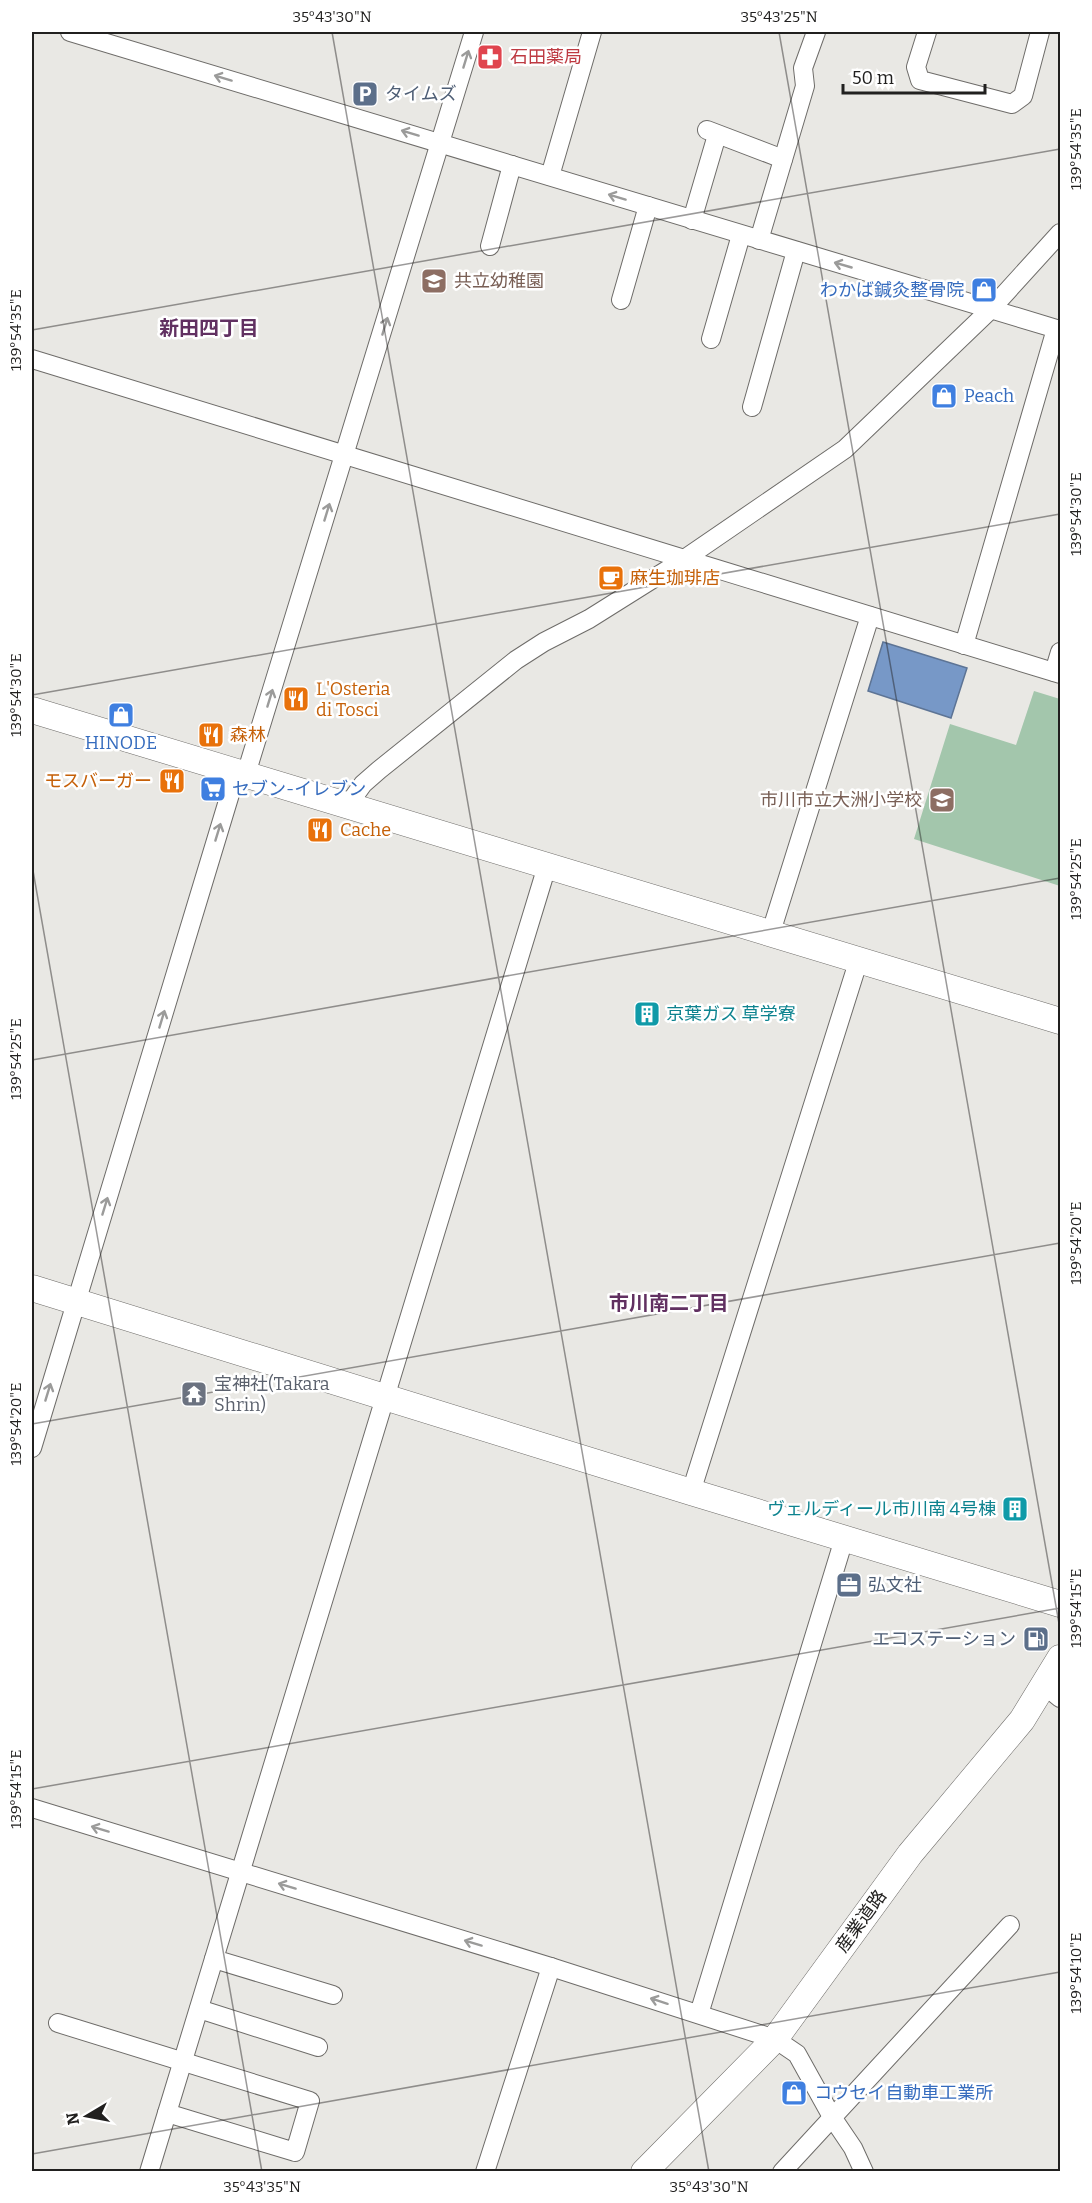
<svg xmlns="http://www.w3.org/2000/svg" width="1092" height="2203" font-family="Bitter,'Noto Sans JP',serif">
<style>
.green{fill:#a3c6ac}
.water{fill:#7798c7;stroke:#5d7495;stroke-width:1.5}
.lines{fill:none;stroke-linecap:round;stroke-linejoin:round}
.street-casing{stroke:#6e6c69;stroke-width:20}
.secondary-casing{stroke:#6e6c69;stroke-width:27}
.street{stroke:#fff;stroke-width:18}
.secondary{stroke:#fff;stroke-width:26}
.oneway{stroke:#9b9b9a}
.ticks{fill:none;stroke:#21201f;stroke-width:1.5;stroke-opacity:0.45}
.labels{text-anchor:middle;stroke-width:5;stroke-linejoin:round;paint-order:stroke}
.health-label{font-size:18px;fill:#be3a42;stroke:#fff;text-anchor:start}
.service-label{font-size:18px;fill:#4e5e75;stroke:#fff;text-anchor:start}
.education-label{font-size:18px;fill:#785e54;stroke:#fff;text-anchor:start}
.shop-label{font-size:18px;fill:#366cbe;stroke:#fff;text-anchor:start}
.food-label{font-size:18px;fill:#c56008;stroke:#fff;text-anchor:start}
.culture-label{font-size:18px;fill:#0d838f;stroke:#fff;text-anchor:start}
.worship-label{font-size:18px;fill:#5b616d;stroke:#fff;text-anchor:start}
.street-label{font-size:18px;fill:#21201f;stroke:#fff}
.neighbourhood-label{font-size:20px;font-weight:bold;fill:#613061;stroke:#fff}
.neatline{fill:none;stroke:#21201f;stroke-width:2}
.ticks-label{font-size:15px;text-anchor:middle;fill:#21201f}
</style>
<rect width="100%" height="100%" fill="#e9e8e4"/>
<!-- green -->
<path class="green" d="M1034,691L1060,699V886L914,839L950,724L1016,745Z"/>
<!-- water -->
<path class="water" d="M883,642L967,668L951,718L868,691Z"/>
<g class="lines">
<defs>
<g id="street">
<path d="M70,32L1060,330"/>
<path d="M927,32L916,67L920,80L1012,104L1023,96L1040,32"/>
<path d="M707,130L783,159"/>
<path d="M550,176L592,32"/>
<path d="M692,220L717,135"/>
<path d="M759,240L805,86L803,68L816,32"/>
<path d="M490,246L512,165"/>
<path d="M621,300L648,206"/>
<path d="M711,339L741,235"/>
<path d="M32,359C375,462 717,570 1060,674"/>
<path d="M752,407L796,251"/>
<path d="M964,645L1056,329"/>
<path d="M1054,672L1060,652"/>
<path d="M246,774L474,32"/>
<path d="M348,805L363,784L379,770L516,660L544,642L589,619L683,560L845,449L991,309L1060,233"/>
<path d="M771,932L870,616"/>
<path d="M32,1448L237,771"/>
<path d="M691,1492L859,959"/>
<path d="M1044,1685L1060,1698"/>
<path d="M32,1808L551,1967L775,2039L797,2054L832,2117L853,2148L864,2172"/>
<path d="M214,1959L333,1995"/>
<path d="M199,2009L318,2047"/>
<path d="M699,2014L844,1539"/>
<path d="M58,2023L310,2101L295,2152L167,2113"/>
<path d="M149,2172L547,866"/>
<path d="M485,2172L551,1967"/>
<path d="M782,2172L1010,1925"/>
</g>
<g id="secondary">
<path d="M32,710L1060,1021"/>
<path d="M32,1288L691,1492L1060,1604"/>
<path d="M644,2172L775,2039L910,1854L1022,1720L1060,1658"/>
</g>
</defs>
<!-- street casing -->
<use href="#street" class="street-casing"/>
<!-- secondary casing -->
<use href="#secondary" class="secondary-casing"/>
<!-- street -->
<use href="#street" class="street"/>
<!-- secondary -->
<use href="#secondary" class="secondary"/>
</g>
<!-- one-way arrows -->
<defs><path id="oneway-shaft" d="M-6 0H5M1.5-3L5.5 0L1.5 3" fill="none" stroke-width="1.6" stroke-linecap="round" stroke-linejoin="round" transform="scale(1.5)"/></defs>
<g class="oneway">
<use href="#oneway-shaft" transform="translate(466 59) rotate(-73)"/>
<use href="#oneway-shaft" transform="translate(223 78) rotate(-163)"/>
<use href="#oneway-shaft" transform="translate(410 133) rotate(-163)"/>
<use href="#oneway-shaft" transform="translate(617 197) rotate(-163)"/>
<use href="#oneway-shaft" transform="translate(843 265) rotate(-164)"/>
<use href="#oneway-shaft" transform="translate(385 326) rotate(-73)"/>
<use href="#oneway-shaft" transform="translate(327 512) rotate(-73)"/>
<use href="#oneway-shaft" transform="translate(270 698) rotate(-73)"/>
<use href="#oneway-shaft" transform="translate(218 832) rotate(-73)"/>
<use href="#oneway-shaft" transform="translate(162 1019) rotate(-73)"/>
<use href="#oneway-shaft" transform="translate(105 1206) rotate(-73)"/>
<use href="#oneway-shaft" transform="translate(48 1392) rotate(-73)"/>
<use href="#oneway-shaft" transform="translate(100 1829) rotate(-163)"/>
<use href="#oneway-shaft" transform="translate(287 1886) rotate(-163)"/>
<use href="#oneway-shaft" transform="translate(473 1943) rotate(-163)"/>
<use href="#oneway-shaft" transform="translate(659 2001) rotate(-162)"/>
</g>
<!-- ticks -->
<path class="ticks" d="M332,32L709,2172M779,32L1060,1629M32,330L1060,149M32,695L1060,514M32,865L262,2172M32,1060L1060,878M32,1424L1060,1243M32,1789L1060,1608M32,2154L1060,1972"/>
<!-- icons -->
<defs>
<symbol id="pharmacy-square" viewBox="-11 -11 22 22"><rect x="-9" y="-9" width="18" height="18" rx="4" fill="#e0444e" stroke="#fff"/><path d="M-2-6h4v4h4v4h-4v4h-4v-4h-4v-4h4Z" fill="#fff"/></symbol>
<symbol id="parking-square" viewBox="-11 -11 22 22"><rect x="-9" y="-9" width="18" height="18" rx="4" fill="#5c6f8a" stroke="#fff"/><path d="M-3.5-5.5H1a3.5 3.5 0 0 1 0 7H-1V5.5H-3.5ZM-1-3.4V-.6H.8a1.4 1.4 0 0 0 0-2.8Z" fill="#fff"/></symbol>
<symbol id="school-square" viewBox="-11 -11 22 22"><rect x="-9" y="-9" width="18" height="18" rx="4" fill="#8d6e63" stroke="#fff"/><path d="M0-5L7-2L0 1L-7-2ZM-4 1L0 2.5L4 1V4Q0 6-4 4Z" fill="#fff"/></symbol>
<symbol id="shop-square" viewBox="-11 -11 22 22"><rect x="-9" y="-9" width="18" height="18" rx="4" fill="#3f7fe0" stroke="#fff"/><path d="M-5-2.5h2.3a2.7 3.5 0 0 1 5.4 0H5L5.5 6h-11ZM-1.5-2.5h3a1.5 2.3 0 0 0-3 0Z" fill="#fff"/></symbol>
<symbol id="cafe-square" viewBox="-11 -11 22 22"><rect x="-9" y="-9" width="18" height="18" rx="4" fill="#e8710a" stroke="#fff"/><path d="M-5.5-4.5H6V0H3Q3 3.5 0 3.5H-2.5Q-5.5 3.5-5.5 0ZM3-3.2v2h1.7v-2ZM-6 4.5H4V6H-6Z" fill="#fff"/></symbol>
<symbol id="restaurant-square" viewBox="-11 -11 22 22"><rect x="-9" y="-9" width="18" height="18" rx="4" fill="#e8710a" stroke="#fff"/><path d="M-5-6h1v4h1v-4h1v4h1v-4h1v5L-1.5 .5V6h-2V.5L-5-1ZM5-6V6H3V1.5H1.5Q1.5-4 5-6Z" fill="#fff"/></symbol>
<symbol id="supermarket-square" viewBox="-11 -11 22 22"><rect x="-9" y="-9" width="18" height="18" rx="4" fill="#3f7fe0" stroke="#fff"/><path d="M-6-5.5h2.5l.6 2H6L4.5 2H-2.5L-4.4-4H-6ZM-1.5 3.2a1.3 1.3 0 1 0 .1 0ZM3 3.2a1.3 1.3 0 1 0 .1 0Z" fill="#fff"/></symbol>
<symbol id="building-square" viewBox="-11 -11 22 22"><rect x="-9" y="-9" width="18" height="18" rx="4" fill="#0f9aa8" stroke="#fff"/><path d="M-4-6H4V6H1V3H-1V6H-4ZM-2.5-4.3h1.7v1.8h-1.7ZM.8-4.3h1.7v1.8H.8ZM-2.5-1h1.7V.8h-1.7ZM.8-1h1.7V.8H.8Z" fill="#fff"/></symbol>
<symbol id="temple-square" viewBox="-11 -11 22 22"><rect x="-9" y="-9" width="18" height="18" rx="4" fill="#6b7280" stroke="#fff"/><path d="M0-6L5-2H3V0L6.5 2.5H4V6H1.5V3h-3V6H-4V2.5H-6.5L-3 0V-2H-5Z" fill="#fff"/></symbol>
<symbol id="office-square" viewBox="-11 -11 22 22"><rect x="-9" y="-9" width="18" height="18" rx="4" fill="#5c6f8a" stroke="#fff"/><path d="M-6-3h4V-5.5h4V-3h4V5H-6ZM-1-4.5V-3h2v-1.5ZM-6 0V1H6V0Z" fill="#fff"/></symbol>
<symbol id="fuel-square" viewBox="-11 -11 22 22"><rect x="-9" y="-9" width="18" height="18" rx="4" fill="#5c6f8a" stroke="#fff"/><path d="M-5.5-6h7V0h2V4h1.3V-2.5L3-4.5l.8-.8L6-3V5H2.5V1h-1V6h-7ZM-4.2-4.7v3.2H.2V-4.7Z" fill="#fff"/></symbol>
</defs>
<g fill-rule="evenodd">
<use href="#pharmacy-square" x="475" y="42" width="30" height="30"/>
<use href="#parking-square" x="350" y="79" width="30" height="30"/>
<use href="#school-square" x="419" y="266" width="30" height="30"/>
<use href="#shop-square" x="969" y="275" width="30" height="30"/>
<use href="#shop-square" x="929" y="381" width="30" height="30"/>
<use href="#cafe-square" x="596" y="563" width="30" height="30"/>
<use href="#restaurant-square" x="281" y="684" width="30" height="30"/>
<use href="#shop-square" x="106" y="700" width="30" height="30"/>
<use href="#restaurant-square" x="196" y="720" width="30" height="30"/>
<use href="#restaurant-square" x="157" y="766" width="30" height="30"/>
<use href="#supermarket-square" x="198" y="774" width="30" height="30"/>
<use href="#school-square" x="927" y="785" width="30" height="30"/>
<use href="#restaurant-square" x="305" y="815" width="30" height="30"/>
<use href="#building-square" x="632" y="999" width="30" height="30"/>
<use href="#temple-square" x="179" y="1379" width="30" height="30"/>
<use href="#building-square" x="1000" y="1494" width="30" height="30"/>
<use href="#office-square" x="834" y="1570" width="30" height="30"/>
<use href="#fuel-square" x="1021" y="1624" width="30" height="30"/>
<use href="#shop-square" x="779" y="2078" width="30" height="30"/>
</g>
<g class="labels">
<!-- health labels -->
<g class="health-label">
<text x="510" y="63">石田薬局</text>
</g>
<!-- service labels -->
<g class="service-label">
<text x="385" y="100">タイムズ</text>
<text x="868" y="1591">弘文社</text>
<text x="1016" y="1645" text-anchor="end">エコステーション</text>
</g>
<!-- education labels -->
<g class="education-label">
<text x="454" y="287">共立幼稚園</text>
<text x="922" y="806" text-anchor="end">市川市立大洲小学校</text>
</g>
<!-- shop labels -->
<g class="shop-label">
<text x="964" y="296" text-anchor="end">わかば鍼灸整骨院</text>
<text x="964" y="402">Peach</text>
<text x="121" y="749" text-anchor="middle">HINODE</text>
<text x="232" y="795">セブン-イレブン</text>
<text x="814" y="2099">コウセイ自動車工業所</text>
</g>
<!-- food labels -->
<g class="food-label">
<text x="630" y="584">麻生珈琲店</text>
<text x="316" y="695">L'Osteria<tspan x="316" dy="21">di Tosci</tspan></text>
<text x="230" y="741">森林</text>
<text x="152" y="787" text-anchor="end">モスバーガー</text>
<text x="340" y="836">Cache</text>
</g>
<!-- culture labels -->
<g class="culture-label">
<text x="666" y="1020">京葉ガス 草学寮</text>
<text x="996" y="1515" text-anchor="end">ヴェルディール市川南 4号棟</text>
</g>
<!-- worship labels -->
<g class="worship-label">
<text x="214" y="1390">宝神社(Takara<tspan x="214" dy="21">Shrin)</tspan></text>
</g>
<!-- street labels -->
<g class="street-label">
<text transform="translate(861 1921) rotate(-54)" y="6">産業道路</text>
</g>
<!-- neighbourhood labels -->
<g class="neighbourhood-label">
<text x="209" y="335">新田四丁目</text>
<text x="669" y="1310">市川南二丁目</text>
</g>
</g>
<!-- border -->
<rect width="1092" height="2203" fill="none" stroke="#ffffff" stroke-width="66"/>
<!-- north arrow -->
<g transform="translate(87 2116) rotate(260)" stroke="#ffffff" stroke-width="4.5" paint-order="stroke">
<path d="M0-4.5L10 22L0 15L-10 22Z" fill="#21201f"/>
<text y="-9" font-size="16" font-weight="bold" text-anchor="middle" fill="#21201f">N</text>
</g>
<!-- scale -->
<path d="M843 84v9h142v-9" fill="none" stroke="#21201f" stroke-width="3"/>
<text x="852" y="84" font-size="18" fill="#21201f" stroke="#ffffff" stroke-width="4.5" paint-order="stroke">50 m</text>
<rect x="33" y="33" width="1026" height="2137" class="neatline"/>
<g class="ticks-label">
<text x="332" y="22">35°43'30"N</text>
<text x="779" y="22">35°43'25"N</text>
<text transform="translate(1076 149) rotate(-90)" y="5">139°54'35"E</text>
<text transform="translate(16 330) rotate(-90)" y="5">139°54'35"E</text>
<text transform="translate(1076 514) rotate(-90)" y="5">139°54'30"E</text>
<text transform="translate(16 695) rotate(-90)" y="5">139°54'30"E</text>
<text transform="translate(1076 879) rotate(-90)" y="5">139°54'25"E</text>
<text transform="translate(16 1059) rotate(-90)" y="5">139°54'25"E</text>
<text transform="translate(1076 1243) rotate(-90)" y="5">139°54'20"E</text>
<text transform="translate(16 1424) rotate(-90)" y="5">139°54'20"E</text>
<text transform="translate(1076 1608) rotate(-90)" y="5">139°54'15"E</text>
<text transform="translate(16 1789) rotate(-90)" y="5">139°54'15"E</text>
<text transform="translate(1076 1973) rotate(-90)" y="5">139°54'10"E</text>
<text x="262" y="2192">35°43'35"N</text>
<text x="709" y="2192">35°43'30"N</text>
</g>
</svg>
